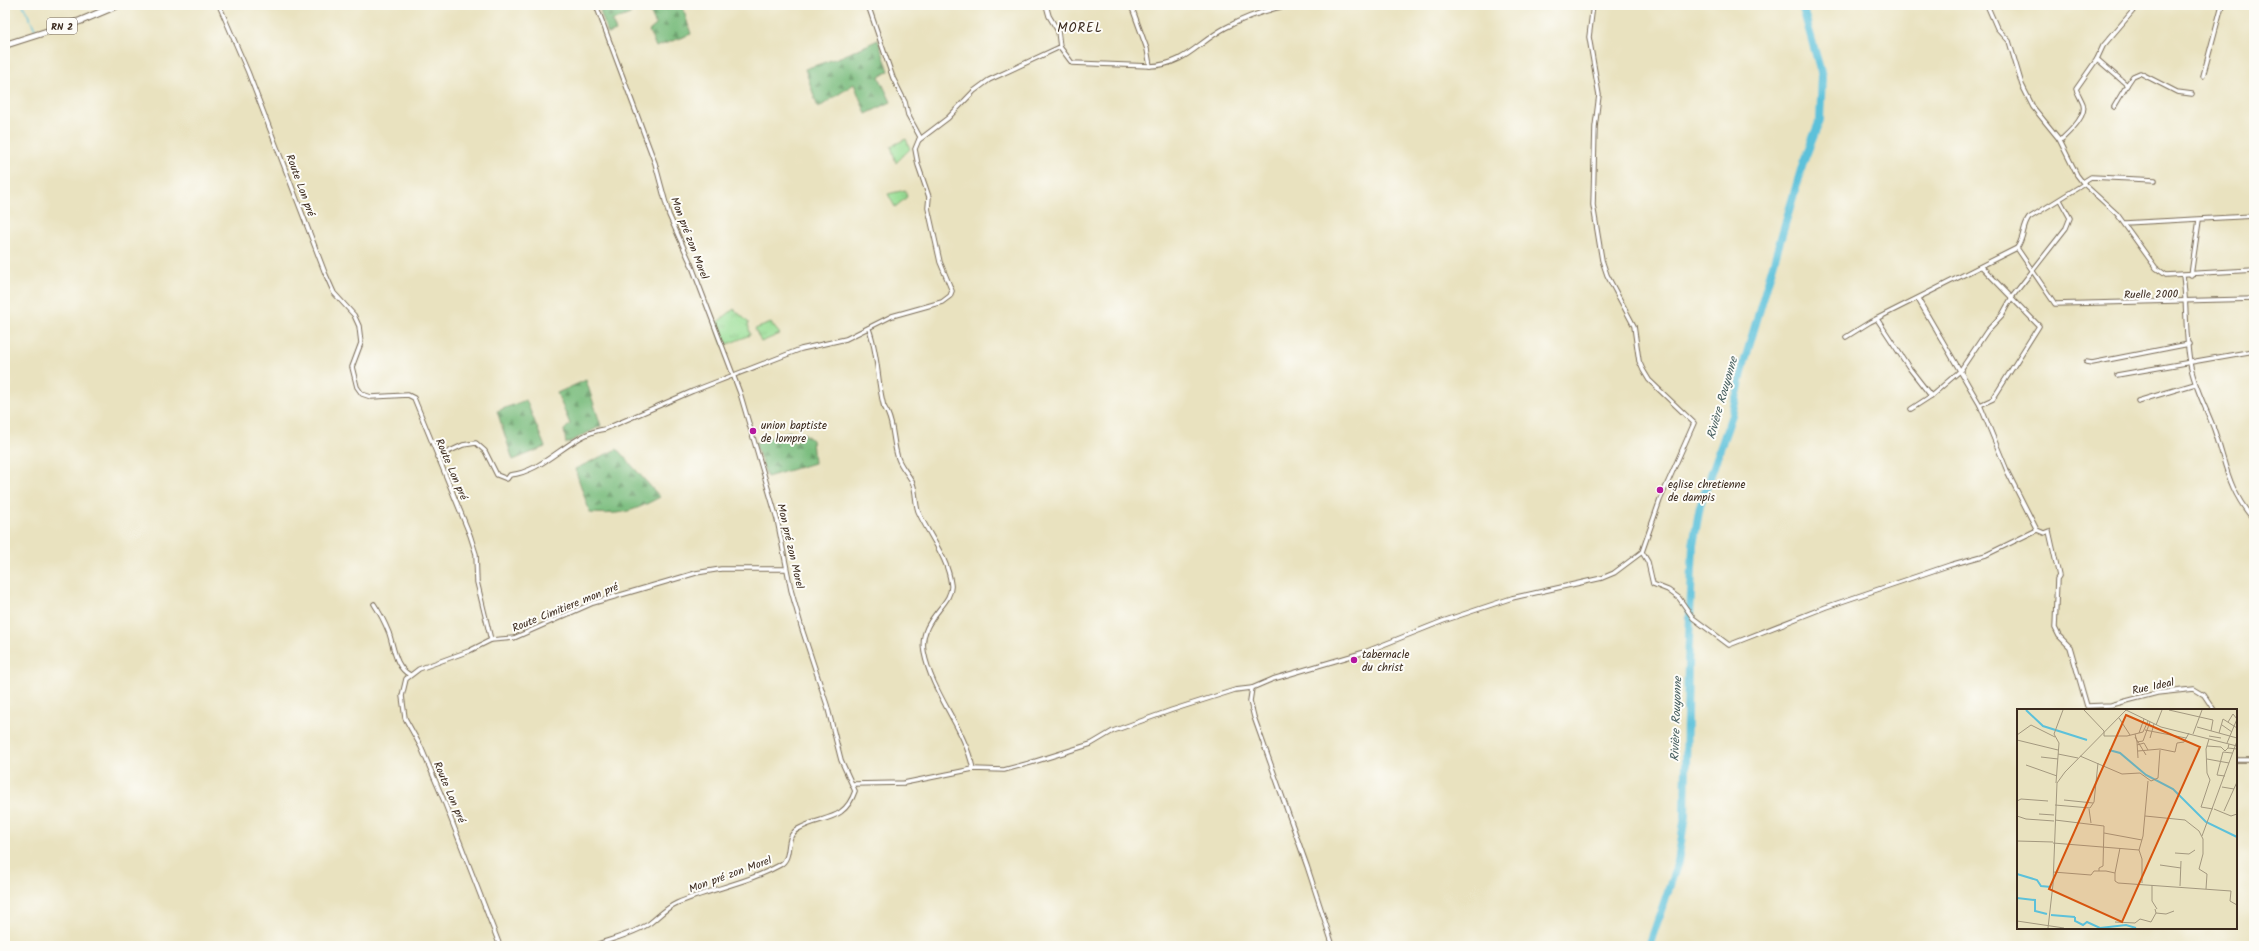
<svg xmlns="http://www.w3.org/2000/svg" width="2259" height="951" font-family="Kalam,sans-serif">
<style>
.grass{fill:url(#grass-tufts);stroke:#6a845a}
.forest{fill:url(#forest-firs);stroke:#5b744e}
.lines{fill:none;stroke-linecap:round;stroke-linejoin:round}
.stream{stroke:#5cc1da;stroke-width:1.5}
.river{stroke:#5cc1da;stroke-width:8}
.street-casing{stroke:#786a56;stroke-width:5.5}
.primary-casing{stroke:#786a56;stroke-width:8}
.street{stroke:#fff;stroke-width:3.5}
.primary{stroke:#fff;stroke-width:6}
.poi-dot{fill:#b5179e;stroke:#fdfcf7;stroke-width:1.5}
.labels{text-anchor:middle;stroke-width:4;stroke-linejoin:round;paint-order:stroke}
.shield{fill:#fdfcf7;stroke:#75695f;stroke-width:1}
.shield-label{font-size:10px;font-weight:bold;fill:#3b2a1e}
.street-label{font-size:11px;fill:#3b2a1e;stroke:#fdfcf7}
.poi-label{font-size:11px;fill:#3b2a1e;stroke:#fdfcf7;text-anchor:start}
.water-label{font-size:12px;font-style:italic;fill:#475f60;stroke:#fdfcf7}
.quarter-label{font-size:13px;letter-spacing:1px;fill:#3b2a1e;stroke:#fdfcf7}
.inset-river{fill:none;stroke:#5cc1da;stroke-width:2}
.inset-road{fill:none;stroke:#a3987f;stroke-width:1}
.view{fill:#d7540e;fill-opacity:0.15;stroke:#d7540e;stroke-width:2}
.inset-edge{fill:none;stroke:#3b2a1e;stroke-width:2}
</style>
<defs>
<pattern id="grass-tufts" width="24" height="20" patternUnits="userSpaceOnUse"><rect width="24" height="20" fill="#9ade96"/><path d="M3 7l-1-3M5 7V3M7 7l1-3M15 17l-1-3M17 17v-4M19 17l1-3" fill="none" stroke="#86bf81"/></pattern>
<pattern id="forest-firs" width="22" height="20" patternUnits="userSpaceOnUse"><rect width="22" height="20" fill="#7bbd7f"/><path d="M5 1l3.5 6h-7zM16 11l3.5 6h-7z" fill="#669a67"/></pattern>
</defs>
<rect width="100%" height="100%" fill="#fdfcf7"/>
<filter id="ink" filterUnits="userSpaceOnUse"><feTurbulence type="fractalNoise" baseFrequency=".025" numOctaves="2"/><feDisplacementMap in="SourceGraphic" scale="8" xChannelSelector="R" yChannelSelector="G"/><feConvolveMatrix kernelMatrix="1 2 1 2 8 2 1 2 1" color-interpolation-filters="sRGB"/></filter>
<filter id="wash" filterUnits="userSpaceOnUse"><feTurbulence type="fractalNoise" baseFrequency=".012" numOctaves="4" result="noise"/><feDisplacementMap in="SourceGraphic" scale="16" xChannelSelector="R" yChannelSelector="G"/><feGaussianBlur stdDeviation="0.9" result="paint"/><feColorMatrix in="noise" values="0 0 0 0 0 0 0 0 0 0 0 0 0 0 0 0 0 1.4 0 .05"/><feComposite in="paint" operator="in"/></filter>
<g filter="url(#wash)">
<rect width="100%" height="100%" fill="#e9e2bf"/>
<!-- grass -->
<g class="grass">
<path d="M906,139L910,149L896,163L891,146Z"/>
<path d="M905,190L907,197L895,207L888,194Z"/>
<path d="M734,309L748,322L750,335L723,346L715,324Z"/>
<path d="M771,323L780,334L761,342L755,329Z"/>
</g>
<!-- forest -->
<g class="forest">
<path d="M611,5H633L630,14L612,21L616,31L608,34L600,11L612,8Z"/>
<path d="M652,5H682L691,34L656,47L649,31L656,25L649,10Z"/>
<path d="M878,40L889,71L879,77L891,102L866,114L854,84L818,108L805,69L843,56Z"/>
<path d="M586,380L601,426L566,444L564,430L570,424L557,393Z"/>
<path d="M526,400L545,447L513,460L497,411Z"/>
<path d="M790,431L794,443L804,433L812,440L814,463L767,477L755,443Z"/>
<path d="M617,449L660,497C632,512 622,515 590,513L575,469Z"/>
</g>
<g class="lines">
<!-- stream -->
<path class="stream" d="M23,5L35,29"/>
<!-- river -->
<path class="river" d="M1649,946L1678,862L1685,816L1688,664L1693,545L1700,506L1732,415L1745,360L1803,163L1820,120L1822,76L1802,5"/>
</g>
</g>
<g filter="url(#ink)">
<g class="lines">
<defs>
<g id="street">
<path d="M219,5L248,72L325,273L334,293L354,315L359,326L361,343L352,367L357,387L362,394L371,397L408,395L414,398L470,535L476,554L477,582L491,640L469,651L419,669L406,679L402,696L405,718L421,747L444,801L500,946"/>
<path d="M1046,5L1049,16L1058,31L1060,47L1072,63L1150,66C1185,65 1197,43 1225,28C1245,17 1266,10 1289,5"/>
<path d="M1131,5L1147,49L1150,66"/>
<path d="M1987,5L1997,28L2009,41L2022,85L2033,107L2059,139L2077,175L2084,184L2117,214L2156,268L2166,275L2254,270"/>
<path d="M2097,59L2127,85L2133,76L2140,73L2177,92L2192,94"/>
<path d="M2203,76L2222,5"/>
<path d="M2114,107L2127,85"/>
<path d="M2059,139H2062C2070,131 2087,116 2083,104C2081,99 2078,94 2076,89L2097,59L2103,46L2138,5"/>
<path d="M919,140L948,118L974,91L989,80L1060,47"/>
<path d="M2083,182L2091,177L2155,180"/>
<path d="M2084,184L2029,218C2022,227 2025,236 2017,248L2055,304L2254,299"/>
<path d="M2125,223L2254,216"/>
<path d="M2183,275C2187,304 2185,334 2190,363C2194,387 2206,407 2214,429C2227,466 2227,488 2254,520"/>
<path d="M2191,275L2199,220"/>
<path d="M1918,299L1980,405L2008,473L2037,530"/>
<path d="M1877,319L1910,369L1931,396"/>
<path d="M869,329C878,353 877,379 883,403C883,407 887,410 888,414C894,427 893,444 898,458C901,468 910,475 913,484C916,492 915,502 918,511C929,536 948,557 951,585C953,605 918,619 924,652C932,694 965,728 973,769"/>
<path d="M1846,337L1870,322L2017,248"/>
<path d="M2086,362L2092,363L2189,344"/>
<path d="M2117,375L2254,351"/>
<path d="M2138,401L2195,384"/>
<path d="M1980,405L1993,399L2039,326L1982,267"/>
<path d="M1911,409L1931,396L1960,371L1987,331L2002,315L2012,297L2066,228L2070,218L2060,200"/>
<path d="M437,457L463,445L476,443L485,451L497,475L507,479L510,475C547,471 569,434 605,429L693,391L801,349L846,339L892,316L942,302L950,296L952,291L940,262L928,208L929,197L918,165L915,149L920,137L908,115L905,102L893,78L868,5"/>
<path d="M1642,552L1648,562L1653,584L1668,590L1679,598L1693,618L1729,645L1826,607L1950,565L1986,555L2037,530L2044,533L2049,531L2059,576L2057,579L2055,628L2059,636L2070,647L2087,706L2111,705L2157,693L2194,689L2204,695L2214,710"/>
<path d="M374,604C380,613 385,623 389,633C394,648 395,667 410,675"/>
<path d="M491,640L514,638L593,603L696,573L721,569H786"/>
<path d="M1252,688L1250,701L1254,717L1307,866L1333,946"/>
<path d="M2236,760H2254"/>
<path d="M853,784L904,783L973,769L1004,770L1030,763L1091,744L1113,731L1172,710L1235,690L1252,688L1273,679L1365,652L1443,621L1512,598L1602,578L1614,573L1642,552L1660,500L1694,423L1649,380L1643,370L1639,361L1634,326L1607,275L1602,260L1593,205L1595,127L1599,95L1589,37L1593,5"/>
<path d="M593,946C611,939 634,934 650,923C659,916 666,908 677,903C710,889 748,883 780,865C794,857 783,837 798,829C822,815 844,823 855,791L841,760L827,705L802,629L791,590L777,519L740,393L691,264L669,215L655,163L596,5"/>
</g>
<path id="primary" d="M5,45L80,21L118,5"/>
</defs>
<!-- street casing -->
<use href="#street" class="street-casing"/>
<!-- primary casing -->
<use href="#primary" class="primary-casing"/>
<!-- street -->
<use href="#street" class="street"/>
<!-- primary -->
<use href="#primary" class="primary"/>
</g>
</g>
<!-- markers -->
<g class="poi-dot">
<circle cx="753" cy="431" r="4"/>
<circle cx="1660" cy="490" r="4"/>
<circle cx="1354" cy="660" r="4"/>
</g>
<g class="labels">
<!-- shield labels -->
<rect class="shield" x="47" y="18" width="30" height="16" rx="3"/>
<g class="shield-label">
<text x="62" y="30">RN 2</text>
</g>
<!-- street labels -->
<g class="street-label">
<text transform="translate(301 185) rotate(70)" y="4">Route Lon pré</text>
<text transform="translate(690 238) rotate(69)" y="4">Mon pré zon Morel</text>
<text transform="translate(2151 294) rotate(-1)" y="4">Ruelle 2000</text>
<text transform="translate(452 469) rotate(67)" y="4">Route Lon pré</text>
<text transform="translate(791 546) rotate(77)" y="4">Mon pré zon Morel</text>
<text transform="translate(565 607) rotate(-22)" y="4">Route Cimitiere mon pré</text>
<text transform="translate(2153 686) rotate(-12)" y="4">Rue Ideal</text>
<text transform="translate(450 792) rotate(67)" y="4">Route Lon pré</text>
<text transform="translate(730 874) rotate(-20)" y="4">Mon pré zon Morel</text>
</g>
<!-- poi labels -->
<g class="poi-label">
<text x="761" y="429">union baptiste<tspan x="761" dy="13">de lompre</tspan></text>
<text x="1668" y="488">eglise chretienne<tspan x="1668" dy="13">de dampis</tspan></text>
<text x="1362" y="658">tabernacle<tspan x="1362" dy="13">du christ</tspan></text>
</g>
<!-- water labels -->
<g class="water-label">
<text transform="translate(1722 398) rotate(-74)" y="4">Rivière Rouyonne</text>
<text transform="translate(1676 719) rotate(-88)" y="4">Rivière Rouyonne</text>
</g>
<!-- quarter labels -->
<g class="quarter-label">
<text x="1080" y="32">MOREL</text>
</g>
</g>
<!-- overview -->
<g transform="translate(2017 709)">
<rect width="220" height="220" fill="#e9e2bf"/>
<path class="inset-river" d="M9,1L26,17L70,31M92,41L103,44L129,66L156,80L189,113L220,128M0,165L20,171L24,177L34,178M0,189L18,191V202L30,205M34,206L58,208M58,208V212L66,216L70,213L83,219L109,216L119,219"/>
<path class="inset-road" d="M67,1L87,22V27H110L126,23L131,12M109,1L144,18L220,37M152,1L196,11L194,22M102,9L113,26M139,16L145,1M205,16L215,23M180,18L220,29M128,21L169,29M122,24L127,10M202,24L206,10L220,19M118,25L120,33L126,32L133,13M176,25L185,1M0,26L14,16L38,28M192,27L204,29M118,28L129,46M133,29L137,15M192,30L189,40L190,64L193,71L184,98L196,100M0,31L41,41M120,33L121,49M210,34L220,10L216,5L211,13M212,35L211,39L220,40M120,36L127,34L131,41M190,37L204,38L208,42L211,39M121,42L143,40L158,43L160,34L167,33L172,24M41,45L61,49M63,47L105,65L123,64L134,72L141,69L143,41M24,48L41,50M190,50L212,54M9,56L40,67M208,67L200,66L206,43L215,44M39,74L42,34L37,25L46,1M205,78L217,80M47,91L76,94M0,92L4,90L31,92M38,96L73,99L77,93L81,54M72,100L74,114M197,100L214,107L220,105M207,102L220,73M22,105L37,106M0,107L9,110L37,112M128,107L168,111L182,122L186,130V145L182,160L190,165L189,180M38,111L87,117L86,157L82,159V162M87,124L125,131M185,127L220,32M0,132L36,133M36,134L122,141M122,141L126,127L131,72M122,141L125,150V174M158,144L172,145L178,141M143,156L164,159M36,163L74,166L77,162H89L98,164V172L101,174L214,182L213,192L220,196M98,164L103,139M135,176V192L140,200M163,177L164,152M139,204L149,205L157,202M0,212L47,219M98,213L118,214L123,210L134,213L139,204L138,200M31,219L36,175L40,74L48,63L109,1"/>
<path class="view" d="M109,6L183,38L105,213L32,180Z"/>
<rect width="220" height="220" class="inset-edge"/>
</g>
<!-- margin -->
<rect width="2259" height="951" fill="none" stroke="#fdfcf7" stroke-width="20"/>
</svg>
